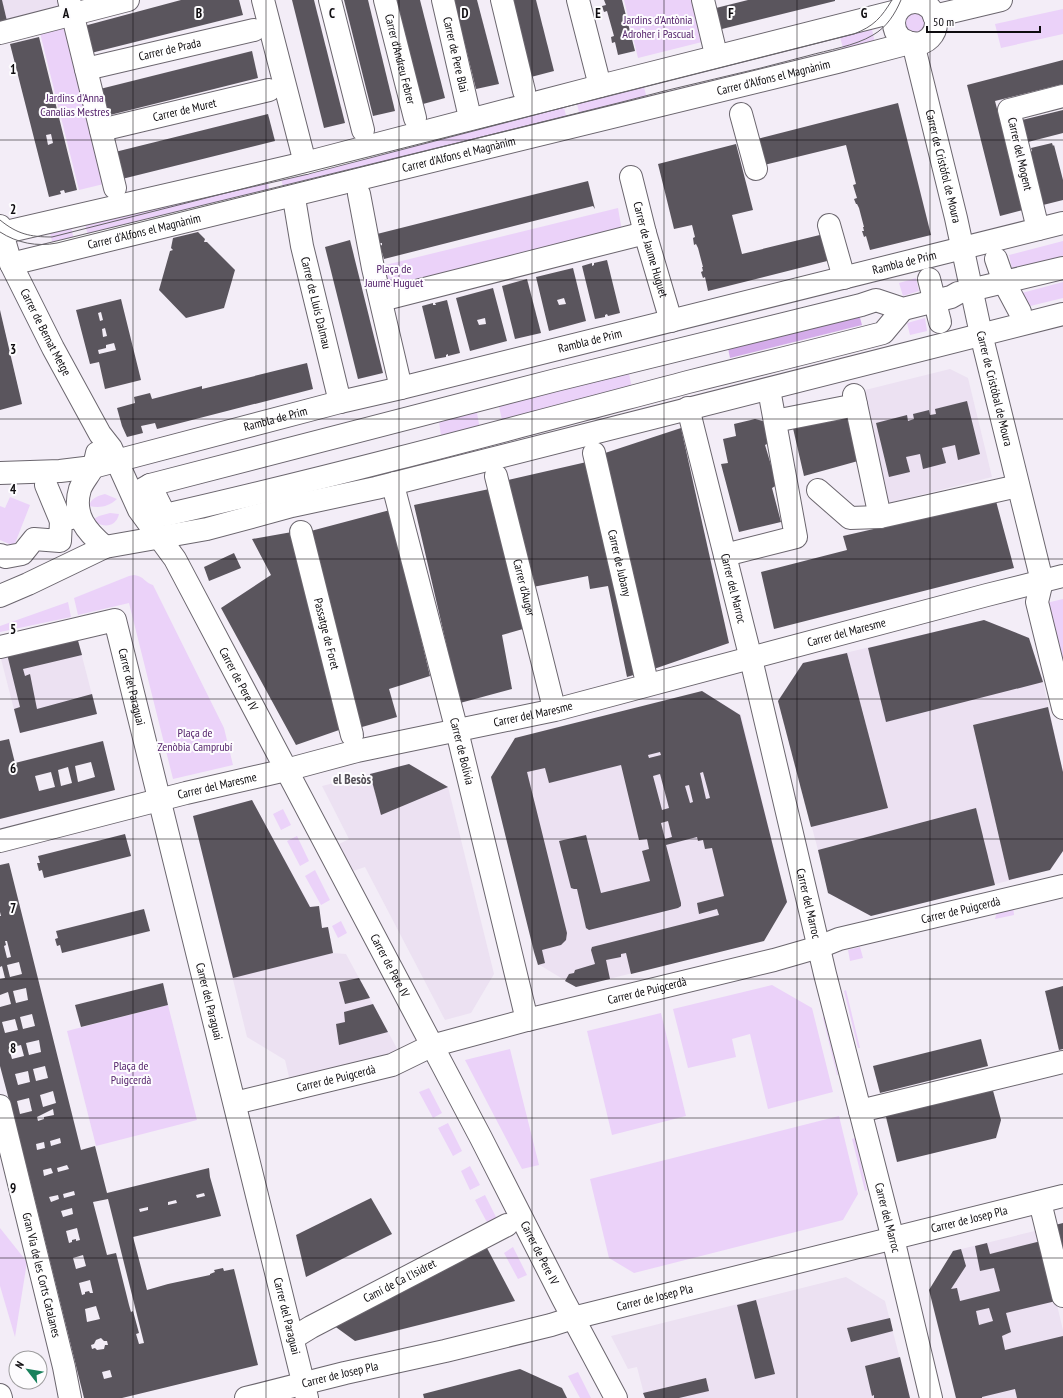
<svg xmlns="http://www.w3.org/2000/svg" width="1063" height="1398" font-family="'PT Sans Narrow',sans-serif">
<style>
.built{fill:#ece1f2}
.green{fill:#ebd2f9}
.water{fill:#d4acea}
.building{fill:#5a555d;fill-rule:evenodd}
.lines{fill:none;stroke-linecap:round;stroke-linejoin:round}
.minor-casing{stroke:#6b666e;stroke-width:24}
.major-casing{stroke:#6b666e;stroke-width:24}
.minor{stroke:#fff;stroke-width:22}
.major{stroke:#fff;stroke-width:22}
.tram{stroke:#666368;stroke-width:1}
.grid{fill:none;stroke:#0e0c0f;stroke-width:1;stroke-opacity:0.55}
.labels{text-anchor:middle;stroke-width:4;stroke-linejoin:round;paint-order:stroke}
.park-label{font-size:12px;fill:#55246c;stroke:#fdfcfe}
.street-label{font-size:12px;fill:#0e0c0f;stroke:#fdfcfe}
.neighbourhood-label{font-size:13px;font-weight:bold;fill:#534e56;stroke:#fdfcfe}
.grid-label{font-size:13px;text-anchor:middle;font-weight:bold;fill:#0e0c0f;stroke:#fdfcfe;stroke-width:4;stroke-linejoin:round;paint-order:stroke}
</style>
<rect width="100%" height="100%" fill="#f3edf7"/>
<!-- built -->
<g class="built">
<path d="M0,0H62L63,6L0,24Z"/>
<path d="M950,369L968,378L992,477L889,503L861,391Z"/>
<path d="M984,620L1029,638L1043,682L1063,772V851L1050,870L871,916L828,893L818,850L778,701L803,663Z"/>
<path d="M77,637L97,714L20,733L0,655Z"/>
<path d="M702,691L741,715L787,902L763,941L576,987L538,964L491,777Z"/>
<path d="M409,764L448,787L494,974L471,1013L445,1020L365,867L353,871L339,844L349,839L322,786Z"/>
<path d="M252,800L322,928L328,927L333,953L346,954L400,1054L290,1081L285,1060L247,1037L193,816Z"/>
<path d="M1039,1230L1063,1330V1398H956L931,1294L953,1251Z"/>
<path d="M846,1277L885,1301L910,1398H645L637,1367L628,1369L611,1336Z"/>
</g>
<!-- green -->
<g class="green">
<path d="M624,0H699L710,40L638,58Z"/>
<path d="M1063,9V34L1001,48L995,24Z"/>
<circle cx="914" cy="22" r="11"/>
<path d="M72,20L112,182L79,190L39,29Z"/>
<path d="M870,21L876,47L845,55L838,30Z"/>
<path d="M642,79L648,103L580,116L576,100Z"/>
<path d="M563,103L567,120L284,191L280,174Z"/>
<path d="M267,178L270,194L89,240L85,224Z"/>
<path d="M618,208L622,231L379,292L373,268Z"/>
<path d="M71,227L75,244L54,249L50,233Z"/>
<path d="M1063,241V256L1012,269L1009,255Z"/>
<path d="M916,278L919,291L903,296L899,283Z"/>
<path d="M1063,282V298L1022,308L1018,294Z"/>
<path d="M925,318L927,331L910,335L907,323Z"/>
<path d="M628,369L632,388L502,420L498,402Z"/>
<path d="M476,407L480,430L441,436L438,414Z"/>
<path d="M105,494L117,499C108,507 100,508 89,506C91,498 98,496 105,494Z"/>
<path d="M10,497L30,505L14,546L0,540V506L5,508Z"/>
<path d="M110,513L119,514C116,528 102,528 92,520L99,516Z"/>
<path d="M134,575C144,576 145,583 153,585L224,728L233,765L173,779L129,603L78,615L74,598L129,576Z"/>
<path d="M1063,599V691L1042,604Z"/>
<path d="M68,602L71,617L0,632V626Z"/>
<path d="M283,809L291,825L281,830L273,814Z"/>
<path d="M297,836L309,861L300,866L287,841Z"/>
<path d="M315,870L330,900L321,905L305,876Z"/>
<path d="M1013,904L1014,915L995,919L998,908Z"/>
<path d="M341,921L347,933L338,938L332,926Z"/>
<path d="M860,947L863,958L850,961L848,950Z"/>
<path d="M772,985L812,1008L833,1092L768,1109L750,1034L732,1039L736,1057L688,1068L673,1009Z"/>
<path d="M846,990L860,1048H858L844,991Z"/>
<path d="M168,1005L197,1120L96,1146L67,1031Z"/>
<path d="M661,1013L686,1116L612,1135L587,1031Z"/>
<path d="M824,1017L838,1075H837L823,1018Z"/>
<path d="M510,1049L539,1165L522,1169L465,1060Z"/>
<path d="M429,1088L442,1113L433,1118L419,1092Z"/>
<path d="M839,1116L858,1194L843,1220L634,1273L609,1258L590,1179Z"/>
<path d="M448,1123L462,1151L453,1156L438,1128Z"/>
<path d="M855,1138L867,1190L865,1191L852,1139Z"/>
<path d="M470,1166L480,1185L470,1190L461,1171Z"/>
<path d="M485,1195L498,1221L489,1226L475,1200Z"/>
<path d="M0,1228L27,1262L15,1337L0,1286Z"/>
<path d="M513,1247L527,1275L518,1279L504,1253Z"/>
<path d="M578,1372L591,1398H580L568,1376Z"/>
</g>
<!-- water -->
<path class="water" d="M859,314L862,325L730,358L728,348Z"/>
<!-- building -->
<g class="building">
<path d="M0,0H2L7,21L0,22Z"/>
<path d="M181,0H239L243,15L91,53L84,26Z"/>
<path d="M292,0H314L345,123L324,128Z"/>
<path d="M344,0H368L395,111L373,116Z"/>
<path d="M396,0H420L445,98L423,104Z"/>
<path d="M454,0H477L499,84L476,89Z"/>
<path d="M512,0H536L554,71L531,77Z"/>
<path d="M604,0H622L635,51L618,55L615,42L612,43L611,37L614,36L607,11L604,12L602,6L606,5Z"/>
<path d="M748,0H835V1L718,30L712,9Z"/>
<path d="M39,37L77,190L65,193L64,190L60,191L61,194L49,197L10,44ZM51,134L53,143L48,145L46,135Z"/>
<path d="M252,51L258,78L106,116L100,89Z"/>
<path d="M1063,60V84L995,101L1023,210L1000,216L967,85Z"/>
<path d="M898,103L931,235L870,250L866,236L864,237L862,231H864L863,227H864L859,208L857,204H856L854,199L857,198L853,185L856,184L846,145L760,166L753,140Z"/>
<path d="M1063,110V133L1028,142L1022,120Z"/>
<path d="M268,114L275,141L122,179L115,152Z"/>
<path d="M1052,143L1053,146L1054,145L1063,180V200L1043,205L1030,152L1032,151L1031,148Z"/>
<path d="M736,144L753,210L732,215L742,254L828,233L835,259L708,291L705,277L703,278L701,272L703,271L702,267H703L698,248L696,244L694,245L693,238L695,237L692,225L674,229L658,164Z"/>
<path d="M588,181L595,209L593,206L384,259L380,246L382,245V243H380L377,234Z"/>
<path d="M198,232L205,239L204,242H207L235,270L224,308L186,318L159,290L170,251L173,250L171,248L173,238Z"/>
<path d="M350,240L383,373L358,379L325,247Z"/>
<path d="M607,260L620,313L608,316L607,314L605,315V317L595,319L582,266L592,263V266L594,265V263Z"/>
<path d="M573,268L586,321L549,331L536,277ZM564,298L566,304L559,305L557,300Z"/>
<path d="M527,279L541,333L515,339L502,286Z"/>
<path d="M493,288L507,341L470,351L456,298ZM485,318L486,324L479,325L477,320Z"/>
<path d="M121,299L141,380L105,389L99,362L90,364L76,310ZM101,312L103,320L100,321L98,313ZM105,328L107,336L103,337L102,329ZM114,343L116,350L99,354L98,350L106,348V345Z"/>
<path d="M447,300L460,353L448,356V354L446,355V357L435,359L422,306L433,303V305H436L435,303Z"/>
<path d="M0,310L22,404L0,410Z"/>
<path d="M307,363L313,389L157,429L155,423L141,426L143,433L127,437L122,426L117,408L135,403L134,397L150,393L152,399L202,386V389Z"/>
<path d="M967,401L980,454L958,460L955,445L942,448L946,463L923,469L920,454L906,457L910,472L889,477L876,423L907,415L908,421L914,419L913,414L929,410L930,415L936,414L935,409Z"/>
<path d="M846,410L858,461L804,476L792,424Z"/>
<path d="M755,419L763,421L766,425L771,442L765,445L777,485L772,488L781,522L739,532L721,464L728,463L723,439L736,436L734,424Z"/>
<path d="M681,428L729,643L651,670L602,454Z"/>
<path d="M591,461L640,673L627,677L608,586L590,589L588,576L533,587L508,480Z"/>
<path d="M494,488L530,627L502,635L512,689L460,703L414,505Z"/>
<path d="M996,501L1014,568L774,629L761,572L847,550L843,536Z"/>
<path d="M390,510L430,676L389,689L397,717L355,729L307,532Z"/>
<path d="M292,532L342,729L296,745L221,608L271,575L252,539Z"/>
<path d="M234,553L241,568L209,581L204,567Z"/>
<path d="M984,620L1029,638L1043,682L886,722L868,648Z"/>
<path d="M77,637L82,655L23,669L25,676L30,674L37,709L92,694L97,714L20,733L14,709L20,707L7,654Z"/>
<path d="M847,653L888,808L811,827L778,701L803,663Z"/>
<path d="M702,691L740,715L787,902L764,941L631,974L626,953L621,954V957L606,960L610,979L576,987L565,981L569,974L574,973L575,970L595,964L591,950L592,947L719,915L717,909L699,914L697,903L724,896L712,848L705,849L703,840L698,841L697,837L666,845L681,903V906L678,908L589,930L586,928L577,889H574L571,888L559,841L586,835L601,893L650,881L642,851L649,849L647,839L639,840L621,765L549,783L545,768L527,772L567,933L566,940L561,945L542,950L545,963L538,965L534,952L491,777L515,738ZM660,752L661,755L649,758L648,755ZM703,772L710,798L706,799L700,773ZM660,774L669,808L662,810L653,776ZM689,785L693,802L690,803L685,786ZM668,821L672,837L665,839L661,823Z"/>
<path d="M1048,707L1063,772V851L1050,870L1009,880L973,725Z"/>
<path d="M9,739L15,763L103,741L115,790L0,819V741ZM91,762L95,777L78,782L75,766ZM68,767L72,783L61,786L58,770ZM51,772L55,787L39,791L35,776Z"/>
<path d="M409,764L448,787L381,815L370,774Z"/>
<path d="M252,800L310,907L319,906L322,928L328,927L333,953L233,978L193,816Z"/>
<path d="M976,808L995,885L871,916L828,893L818,850Z"/>
<path d="M125,834L131,856L44,878L42,870L39,871L37,863H40L38,856Z"/>
<path d="M9,863L81,1150L95,1146L107,1193L209,1168L210,1177L221,1216L133,1237L147,1290L168,1284L210,1275V1274L215,1272L214,1270L223,1268L224,1271L234,1269L258,1365L122,1398H84L27,1168L0,1066V1007L11,1004L8,992L0,995V979L5,978L2,966L0,967V916H1L0,912V865ZM5,941H7L11,957L7,958L4,946L6,945ZM19,962L22,974L10,977L7,965ZM26,988L28,1000L16,1003L13,991ZM32,1014L35,1026L23,1029L20,1017ZM15,1019L18,1030L5,1033L2,1022ZM39,1040L41,1052L29,1055L26,1043ZM21,1045L24,1056L12,1059L9,1048ZM45,1066L48,1078L36,1081L33,1069ZM28,1071L30,1082L18,1085L15,1074ZM53,1091L56,1103L43,1107L40,1095ZM29,1098L32,1111L20,1114L17,1101ZM53,1109L54,1115L44,1117V1119L38,1121L37,1117ZM60,1138L61,1143L51,1146L50,1141ZM44,1142L45,1148L37,1150L36,1144ZM67,1165L69,1169L58,1172L57,1168ZM51,1168L53,1173L44,1176L43,1170ZM74,1191L75,1195L64,1198L63,1194ZM204,1193L205,1196L197,1198L196,1195ZM58,1195L59,1199L51,1202L49,1197ZM108,1199L144,1343L139,1344L136,1334L139,1333L133,1311L131,1312L129,1305L116,1253L107,1255L93,1202ZM176,1200L177,1203L168,1205V1202ZM148,1207V1210L140,1212L139,1209ZM72,1208L73,1214L63,1217L61,1211ZM77,1228L80,1240L76,1241V1239L72,1240V1242L69,1243L66,1231ZM83,1255L86,1266L76,1269L73,1258ZM90,1280L93,1293H90L89,1291L85,1292V1294L82,1295L79,1283ZM96,1306L100,1319L87,1322L85,1309ZM101,1338L104,1341H107L108,1345H105L104,1349L97,1350L95,1348L92,1349L91,1345L94,1344L96,1340ZM110,1370L112,1377L104,1379L102,1372Z"/>
<path d="M144,909L150,931L62,953L60,945L57,946L55,939L58,938L56,931Z"/>
<path d="M359,978L370,998L345,1004L339,982Z"/>
<path d="M163,983L168,1005L81,1027L75,1005Z"/>
<path d="M1063,986V1049L1059,1050L1045,991Z"/>
<path d="M373,1004L388,1032L339,1045L336,1024L345,1022L344,1012Z"/>
<path d="M981,1039L988,1066L880,1093L873,1066Z"/>
<path d="M992,1087L1001,1120L996,1138L897,1162L885,1113Z"/>
<path d="M371,1198L392,1234L306,1277L296,1235Z"/>
<path d="M1063,1223V1246L1060,1247L1055,1225Z"/>
<path d="M1041,1241L1056,1301L1006,1313L1011,1332L1002,1336L1005,1350L1063,1336V1398H1017L1015,1389L982,1397V1398H956L929,1290L953,1251L961,1249L966,1266L951,1289L957,1288L960,1301L1000,1291L994,1268L980,1271L975,1246L987,1243L990,1254ZM989,1308L993,1321L979,1325L976,1311Z"/>
<path d="M487,1248L515,1301L355,1341L333,1325Z"/>
<path d="M756,1300L775,1374L755,1379L737,1305Z"/>
<path d="M890,1318L893,1331L851,1342L847,1328Z"/>
<path d="M900,1357L910,1398H874V1395L872,1396L865,1366Z"/>
<path d="M520,1369L562,1388L567,1398H424L423,1394Z"/>
<path d="M706,1378L709,1391L679,1398H645L643,1393Z"/>
</g>
<g class="lines">
<defs>
<g id="minor">
<path d="M69,0L115,188"/>
<path d="M263,0L305,163"/>
<path d="M330,0L363,130"/>
<path id="s1" d="M385,0L415,118"/>
<path id="s2" d="M443,0L468,109"/>
<path d="M502,0L524,91"/>
<path d="M578,0L600,86"/>
<path d="M703,0L714,46"/>
<circle cx="915" cy="23" r="21"/>
<path d="M934,16L1001,0"/>
<path d="M0,33L128,0"/>
<path id="s3" d="M913,43L956,218L981,334L1042,581L1037,602L1063,708"/>
<path id="s4" d="M86,69L254,30"/>
<path d="M741,114L756,169"/>
<path id="s5" d="M101,130L269,90"/>
<path id="s6" d="M631,177L645,233L671,321"/>
<path d="M359,194L373,268L401,388"/>
<path id="s7" d="M295,204L302,246L340,402"/>
<path d="M829,225L844,278"/>
<path id="s8" d="M0,226L11,264L53,348L100,434L111,448L139,510L175,559L481,1138L563,1299L616,1398"/>
<path d="M1038,229L1009,110L1063,96"/>
<path d="M1,233L305,163L600,86L897,11"/>
<path d="M996,259L1004,282L1020,312"/>
<path id="s9" d="M11,264L837,62L902,45L906,41"/>
<path d="M929,279L940,322"/>
<path d="M983,287L1063,268"/>
<path d="M381,300L645,233"/>
<path d="M854,395L880,517"/>
<path id="s10" d="M688,408L751,659L825,974L896,1251L931,1398"/>
<path d="M785,419L856,405"/>
<path d="M97,453C96,457 95,463 93,467C89,475 83,481 80,489C72,515 87,532 105,547"/>
<path id="s11" d="M594,453L645,674"/>
<path id="s12" d="M496,476L552,700"/>
<path id="s13" d="M395,483L394,489L457,731L527,1020"/>
<path d="M46,485L61,521"/>
<path d="M150,485L165,515C340,475 514,428 688,382C753,366 818,350 883,333L903,309"/>
<path d="M143,489L150,485L556,380L861,305L876,300L903,309L951,297L958,293"/>
<path d="M818,490L850,518L880,517L1018,486"/>
<path id="s14" d="M301,532L352,735"/>
<path d="M0,555L6,557L22,554L34,539L60,541L61,521L71,518"/>
<path d="M725,555L796,537L770,395"/>
<path id="s15" d="M0,647L115,620L307,1398"/>
<path id="s16" d="M0,841L186,793L286,770L357,751L555,710L987,595L1063,576"/>
<path id="s17" d="M235,1103L392,1065L431,1046L527,1020L774,960L819,947L839,939L1063,886"/>
<path id="s18" d="M0,1106L64,1367L70,1398"/>
<path d="M860,1111L1063,1062"/>
<path d="M1040,1202L1063,1296"/>
<path id="s19" d="M293,1338L311,1327L507,1225"/>
<path id="s20" d="M246,1398L345,1373L445,1351L551,1325L573,1318L1063,1196"/>
</g>
<g id="major">
<path id="s21" d="M0,473L60,471L93,467L340,402L401,388L1063,223"/>
<path d="M0,596L28,584L105,547L207,529L292,506L376,488L1063,314"/>
<path d="M0,1395L1,1398"/>
</g>
</defs>
<!-- minor casing -->
<use href="#minor" class="minor-casing"/>
<!-- major casing -->
<use href="#major" class="major-casing"/>
<!-- minor -->
<use href="#minor" class="minor"/>
<!-- major -->
<use href="#major" class="major"/>
<!-- tram -->
<g class="tram">
<path d="M0,220C17,234 30,237 52,237L854,34C874,26 881,18 892,0"/>
<path d="M0,232C17,243 37,247 57,243L622,102C683,85 746,73 807,56C828,50 855,46 873,35C887,27 895,14 901,0"/>
</g>
</g>
<!-- grid -->
<path class="grid" d="M133,0V1398M266,0V1398M399,0V1398M532,0V1398M664,0V1398M797,0V1398M930,0V1398M0,140H1063M0,280H1063M0,419H1063M0,559H1063M0,699H1063M0,839H1063M0,979H1063M0,1118H1063M0,1258H1063"/>
<g class="labels">
<!-- park labels -->
<g class="park-label">
<text x="658" y="24">Jardins d'Antònia<tspan x="658" dy="14">Adroher i Pascual</tspan></text>
<text x="75" y="102">Jardins d'Anna<tspan x="75" dy="14">Canalias Mestres</tspan></text>
<text x="394" y="273">Plaça de<tspan x="394" dy="14">Jaume Huguet</tspan></text>
<text x="195" y="737">Plaça de<tspan x="195" dy="14">Zenòbia Camprubí</tspan></text>
<text x="131" y="1070">Plaça de<tspan x="131" dy="14">Puigcerdà</tspan></text>
</g>
<!-- street labels -->
<g class="street-label">
<text dy="4" stroke="none"><textPath href="#s4" startOffset="86">Carrer de Prada</textPath></text>
<text dy="4" stroke="none"><textPath href="#s2" startOffset="56">Carrer de Pere Blai</textPath></text>
<text dy="4" stroke="none"><textPath href="#s1" startOffset="61">Carrer d'Andreu Febrer</textPath></text>
<text dy="4" stroke="none"><textPath href="#s9" startOffset="785">Carrer d'Alfons el Magnànim</textPath></text>
<text dy="4" stroke="none"><textPath href="#s5" startOffset="86">Carrer de Muret</textPath></text>
<text dy="4" stroke="none"><textPath href="#s9" startOffset="461">Carrer d'Alfons el Magnànim</textPath></text>
<text transform="translate(1020 154) rotate(77)" y="4">Carrer del Mogent</text>
<text dy="4" stroke="none"><textPath href="#s3" startOffset="127">Carrer de Cristòfol de Moura</textPath></text>
<text dy="4" stroke="none"><textPath href="#s9" startOffset="137">Carrer d'Alfons el Magnànim</textPath></text>
<text dy="4" stroke="none"><textPath href="#s6" startOffset="75">Carrer de Jaume Huguet</textPath></text>
<text dy="4" stroke="none"><textPath href="#s21" startOffset="930">Rambla de Prim</textPath></text>
<text dy="4" stroke="none"><textPath href="#s7" startOffset="101">Carrer de Lluís Dalmau</textPath></text>
<text dy="4" stroke="none"><textPath href="#s8" startOffset="116">Carrer de Bernat Metge</textPath></text>
<text dy="4" stroke="none"><textPath href="#s21" startOffset="606">Rambla de Prim</textPath></text>
<text dy="4" stroke="none"><textPath href="#s3" startOffset="355">Carrer de Cristóbal de Moura</textPath></text>
<text dy="4" stroke="none"><textPath href="#s21" startOffset="282">Rambla de Prim</textPath></text>
<text dy="4" stroke="none"><textPath href="#s11" startOffset="113">Carrer de Jubany</textPath></text>
<text dy="4" stroke="none"><textPath href="#s12" startOffset="115">Carrer d'Auger</textPath></text>
<text dy="4" stroke="none"><textPath href="#s10" startOffset="186">Carrer del Marroc</textPath></text>
<text dy="4" stroke="none"><textPath href="#s14" startOffset="105">Passatge de Foret</textPath></text>
<text dy="4" stroke="none"><textPath href="#s16" startOffset="872">Carrer del Maresme</textPath></text>
<text dy="4" stroke="none"><textPath href="#s8" startOffset="514">Carrer de Pere IV</textPath></text>
<text dy="4" stroke="none"><textPath href="#s15" startOffset="187">Carrer del Paraguai</textPath></text>
<text dy="4" stroke="none"><textPath href="#s16" startOffset="548">Carrer del Maresme</textPath></text>
<text dy="4" stroke="none"><textPath href="#s13" startOffset="277">Carrer de Bolívia</textPath></text>
<text dy="4" stroke="none"><textPath href="#s16" startOffset="224">Carrer del Maresme</textPath></text>
<text dy="4" stroke="none"><textPath href="#s10" startOffset="510">Carrer del Marroc</textPath></text>
<text dy="4" stroke="none"><textPath href="#s17" startOffset="752">Carrer de Puigcerdà</textPath></text>
<text dy="4" stroke="none"><textPath href="#s8" startOffset="838">Carrer de Pere IV</textPath></text>
<text dy="4" stroke="none"><textPath href="#s17" startOffset="428">Carrer de Puigcerdà</textPath></text>
<text dy="4" stroke="none"><textPath href="#s15" startOffset="511">Carrer del Paraguai</textPath></text>
<text dy="4" stroke="none"><textPath href="#s17" startOffset="104">Carrer de Puigcerdà</textPath></text>
<text dy="4" stroke="none"><textPath href="#s10" startOffset="834">Carrer del Marroc</textPath></text>
<text dy="4" stroke="none"><textPath href="#s20" startOffset="745">Carrer de Josep Pla</textPath></text>
<text dy="4" stroke="none"><textPath href="#s8" startOffset="1162">Carrer de Pere IV</textPath></text>
<text dy="4" stroke="none"><textPath href="#s18" startOffset="174">Gran Via de les Corts Catalanes</textPath></text>
<text dy="4" stroke="none"><textPath href="#s19" startOffset="121">Camí de Ca l'Isidret</textPath></text>
<text dy="4" stroke="none"><textPath href="#s20" startOffset="421">Carrer de Josep Pla</textPath></text>
<text dy="4" stroke="none"><textPath href="#s15" startOffset="835">Carrer del Paraguai</textPath></text>
<text dy="4" stroke="none"><textPath href="#s20" startOffset="97">Carrer de Josep Pla</textPath></text>
</g>
<!-- neighbourhood labels -->
<g class="neighbourhood-label">
<text x="352" y="784">el Besòs</text>
</g>
</g>
<g class="grid-label">
<text x="66" y="18">A</text>
<text x="199" y="18">B</text>
<text x="332" y="18">C</text>
<text x="465" y="18">D</text>
<text x="598" y="18">E</text>
<text x="731" y="18">F</text>
<text x="864" y="18">G</text>
<text x="13" y="74">1</text>
<text x="13" y="214">2</text>
<text x="13" y="354">3</text>
<text x="13" y="494">4</text>
<text x="13" y="634">5</text>
<text x="13" y="773">6</text>
<text x="13" y="913">7</text>
<text x="13" y="1053">8</text>
<text x="13" y="1193">9</text>
</g>
<!-- north arrow -->
<g transform="translate(28 1370) rotate(301)"><circle r="19" fill="#fdfcfe" stroke="#9d9c9e"/>
<path d="M0-3L7 15L0 10L-7 15Z" fill="#19815c"/>
<text y="-6" font-size="11" font-weight="bold" text-anchor="middle" fill="#0e0c0f">N</text>
</g>
<!-- scale -->
<path d="M927 26v6h113v-6" fill="none" stroke="#0e0c0f" stroke-width="2"/>
<text x="933" y="26" font-size="12" fill="#0e0c0f" stroke="#fdfcfe" stroke-width="3" paint-order="stroke">50 m</text>
</svg>
